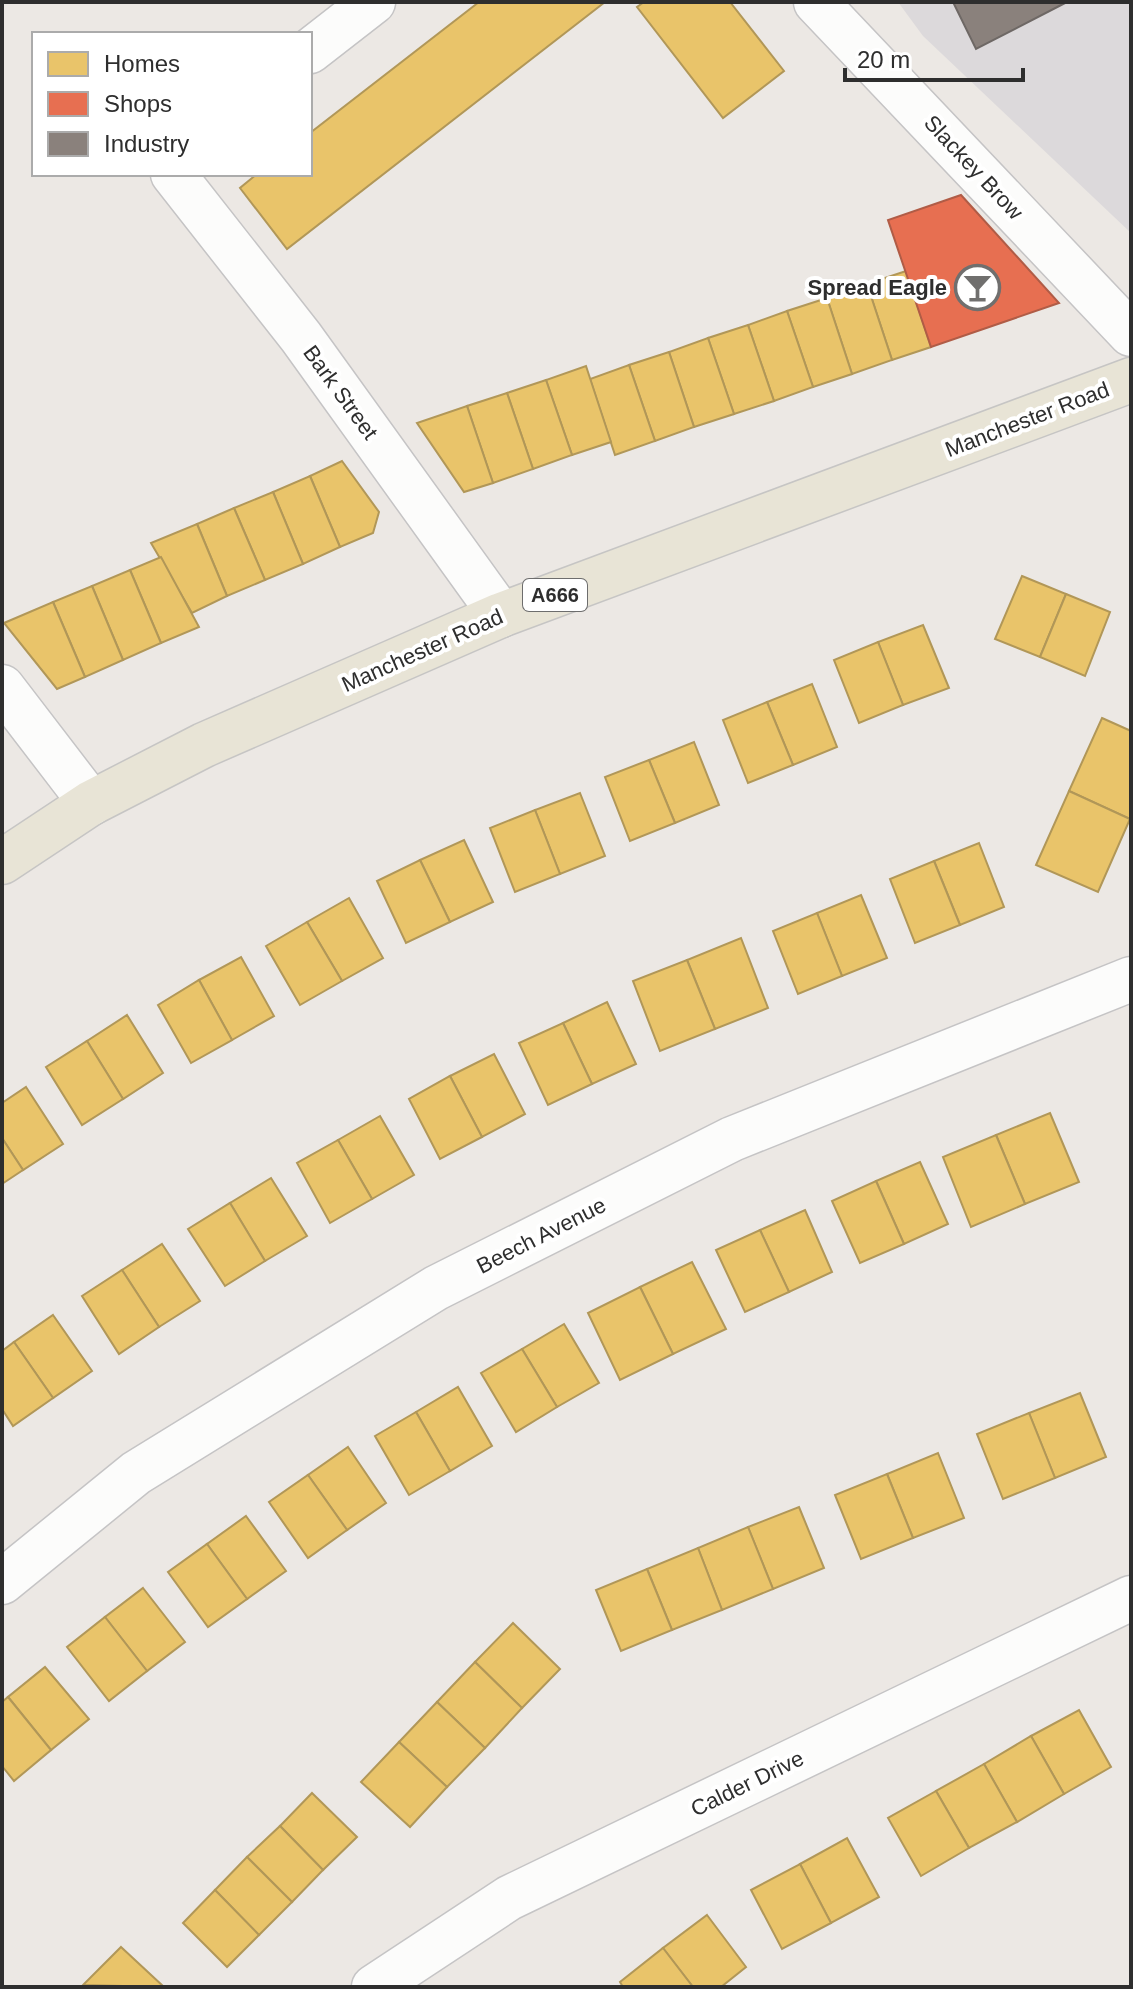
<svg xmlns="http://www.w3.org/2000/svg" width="1133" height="1989" font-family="Helvetica,sans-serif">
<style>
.industrial{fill:#dcd9db}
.homes{fill:#e9c46a;stroke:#b19758;stroke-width:2}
.shops{fill:#e76f51;stroke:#b05c46;stroke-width:2}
.industry{fill:#8a817c;stroke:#6e6865;stroke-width:2}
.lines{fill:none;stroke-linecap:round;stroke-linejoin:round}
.minor-casing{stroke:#c5c4c5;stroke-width:47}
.major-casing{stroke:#c6c5c4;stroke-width:47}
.minor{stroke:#fcfcfb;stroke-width:44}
.major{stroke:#e8e4d6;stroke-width:44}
.labels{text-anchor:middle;stroke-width:8;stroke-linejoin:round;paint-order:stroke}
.shield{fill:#fff;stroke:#6d6d6d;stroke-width:2}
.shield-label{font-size:20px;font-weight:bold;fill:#2e2e2e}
.street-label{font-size:22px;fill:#2e2e2e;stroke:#fff}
.poi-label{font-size:22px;font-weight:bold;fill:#2e2e2e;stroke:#fff;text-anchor:end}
</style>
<rect width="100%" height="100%" fill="#ece8e4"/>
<!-- industrial -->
<path class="industrial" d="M898,2H1131V233L923,36Z"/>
<!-- homes -->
<g class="homes">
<path d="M479,2H605L287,249L240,188L257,174H310V133Z"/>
<path d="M644,2H730L784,71L723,118L637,7Z"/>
<path d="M906,271L931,347L892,360L867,284Z"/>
<path d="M867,284L892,360L852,374L827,298Z"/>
<path d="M827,298L852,374L813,387L787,311Z"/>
<path d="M787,311L813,387L774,401L748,325Z"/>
<path d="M748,325L774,401L734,414L708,338Z"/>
<path d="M708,338L734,414L694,427L669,352Z"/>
<path d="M669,352L694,427L655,441L629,365Z"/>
<path d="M629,365L655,441L615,455L590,379Z"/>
<path d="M586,366L611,442L572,455L546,380Z"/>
<path d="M546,380L572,455L533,469L507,393Z"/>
<path d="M507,393L533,469L493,483L467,406Z"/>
<path d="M467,406L493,483L464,492L417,423Z"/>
<path d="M342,461L379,512L373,533L340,547L310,476Z"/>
<path d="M310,476L340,547L303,564L273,492Z"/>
<path d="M273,492L303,564L265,580L234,508Z"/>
<path d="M234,508L265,580L227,596L197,524Z"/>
<path d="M197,524L227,596L192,613L151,543Z"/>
<path d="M161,557L199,627L161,643L130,570Z"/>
<path d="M130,570L161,643L123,660L92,586Z"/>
<path d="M1022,576L1066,594L1040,657L995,639Z"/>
<path d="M92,586L123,660L85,677L53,602Z"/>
<path d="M1066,594L1110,612L1085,676L1040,657Z"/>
<path d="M53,602L85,677L57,689L4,623Z"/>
<path d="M923,625L949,688L903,705L878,642Z"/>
<path d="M878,642L903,705L859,723L834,660Z"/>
<path d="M812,684L837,747L793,765L767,702Z"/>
<path d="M767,702L793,765L748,783L723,720Z"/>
<path d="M1102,718L1131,731L1130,819L1069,791Z"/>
<path d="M694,742L719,805L675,823L649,760Z"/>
<path d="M649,760L675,823L630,841L605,777Z"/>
<path d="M1069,791L1130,819L1098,892L1036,865Z"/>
<path d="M580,793L605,856L560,874L535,810Z"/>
<path d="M535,810L560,874L515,892L490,828Z"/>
<path d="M464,840L493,902L450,922L420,860Z"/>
<path d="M979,843L1004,907L960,925L934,861Z"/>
<path d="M420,860L450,922L406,943L377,881Z"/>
<path d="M934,861L960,925L915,943L890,879Z"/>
<path d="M861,895L887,958L842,976L817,913Z"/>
<path d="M349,898L383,958L342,981L307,922Z"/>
<path d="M817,913L842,976L798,994L773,931Z"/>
<path d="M307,922L342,981L300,1005L266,946Z"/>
<path d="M741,938L768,1008L715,1029L687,960Z"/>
<path d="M241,957L274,1016L232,1040L199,980Z"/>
<path d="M687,960L715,1029L660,1051L633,981Z"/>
<path d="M199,980L232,1040L191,1063L158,1005Z"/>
<path d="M607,1002L636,1064L592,1084L563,1023Z"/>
<path d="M127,1015L163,1073L123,1099L87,1041Z"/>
<path d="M563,1023L592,1084L548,1105L519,1043Z"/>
<path d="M87,1041L123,1099L82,1125L46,1067Z"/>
<path d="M494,1054L525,1114L482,1137L450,1076Z"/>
<path d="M450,1076L482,1137L440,1159L409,1099Z"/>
<path d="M26,1087L63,1144L23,1170L2,1138V1103Z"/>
<path d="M1050,1113L1079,1182L1025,1204L996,1135Z"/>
<path d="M380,1116L414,1175L372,1199L338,1140Z"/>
<path d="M996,1135L1025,1204L971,1227L943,1157Z"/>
<path d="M2,1138L23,1170L2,1184Z"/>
<path d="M338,1140L372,1199L330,1223L297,1163Z"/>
<path d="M920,1162L948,1224L904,1244L876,1181Z"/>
<path d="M271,1178L307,1236L265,1261L230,1203Z"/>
<path d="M876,1181L904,1244L860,1263L832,1201Z"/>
<path d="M230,1203L265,1261L225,1286L188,1229Z"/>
<path d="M805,1210L832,1272L789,1292L760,1230Z"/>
<path d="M760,1230L789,1292L745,1312L716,1250Z"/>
<path d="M162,1244L200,1301L159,1327L122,1270Z"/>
<path d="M692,1262L726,1329L673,1354L640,1287Z"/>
<path d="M122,1270L159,1327L119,1354L82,1296Z"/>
<path d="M640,1287L673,1354L620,1380L588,1313Z"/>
<path d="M53,1315L92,1371L53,1398L14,1342Z"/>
<path d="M564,1324L599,1383L557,1407L522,1349Z"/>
<path d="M14,1342L53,1398L13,1426L2,1409V1351Z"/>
<path d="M522,1349L557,1407L516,1432L481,1373Z"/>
<path d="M458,1387L492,1446L450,1471L416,1412Z"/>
<path d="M1080,1393L1106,1457L1055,1478L1029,1413Z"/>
<path d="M416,1412L450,1471L409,1495L375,1436Z"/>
<path d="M1029,1413L1055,1478L1003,1499L977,1434Z"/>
<path d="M348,1447L386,1503L347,1530L308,1475Z"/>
<path d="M938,1453L964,1518L913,1538L887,1474Z"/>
<path d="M887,1474L913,1538L861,1559L835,1495Z"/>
<path d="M308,1475L347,1530L308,1558L269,1502Z"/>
<path d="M799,1507L824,1568L773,1589L748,1527Z"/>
<path d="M246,1516L286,1571L247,1599L207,1544Z"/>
<path d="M748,1527L773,1589L722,1610L698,1548Z"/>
<path d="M207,1544L247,1599L208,1627L168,1572Z"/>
<path d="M698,1548L722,1610L672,1630L647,1569Z"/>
<path d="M647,1569L672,1630L621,1651L596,1590Z"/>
<path d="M143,1588L185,1642L147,1671L105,1617Z"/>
<path d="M105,1617L147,1671L109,1701L67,1647Z"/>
<path d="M513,1623L560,1669L522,1708L475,1662Z"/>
<path d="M475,1662L522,1708L485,1748L437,1702Z"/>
<path d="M45,1667L89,1719L51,1750L8,1697Z"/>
<path d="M8,1697L51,1750L14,1781L2,1766V1702Z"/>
<path d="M437,1702L485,1748L447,1787L399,1742Z"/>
<path d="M1079,1710L1111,1767L1064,1794L1031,1736Z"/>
<path d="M1031,1736L1064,1794L1017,1822L984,1764Z"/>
<path d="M399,1742L447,1787L410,1827L361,1782Z"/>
<path d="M984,1764L1017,1822L969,1848L936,1791Z"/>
<path d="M936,1791L969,1848L921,1876L888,1818Z"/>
<path d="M312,1793L357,1837L323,1870L280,1826Z"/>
<path d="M280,1826L323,1870L292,1902L247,1857Z"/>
<path d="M847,1838L879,1897L831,1923L800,1864Z"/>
<path d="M247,1857L292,1902L259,1935L215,1890Z"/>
<path d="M800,1864L831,1923L782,1949L751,1890Z"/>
<path d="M215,1890L259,1935L227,1967L183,1923Z"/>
<path d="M707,1915L746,1967L721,1987H693L663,1948Z"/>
<path d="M121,1947L164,1987L83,1985Z"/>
<path d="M663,1948L693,1987H623L620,1982Z"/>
</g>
<!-- shops -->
<path class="shops" d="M961,195L1059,303L931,347L888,220Z"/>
<!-- industry -->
<path class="industry" d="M953,2H1067L976,49Z"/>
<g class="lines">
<defs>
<g id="minor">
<path d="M816,2L1131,334"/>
<path d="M310,51L373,2"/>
<path d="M173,174L301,337L501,615"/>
<path d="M2,687L91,803"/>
<path d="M2,1582L136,1473L436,1288L732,1139L1131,979"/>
<path d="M374,1987L509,1898L1131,1598"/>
</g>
<path id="major" d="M2,862L91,803L204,745L501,615L1131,380"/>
</defs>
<!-- minor casing -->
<use href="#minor" class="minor-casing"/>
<!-- major casing -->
<use href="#major" class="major-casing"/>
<!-- minor -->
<use href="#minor" class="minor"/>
<!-- major -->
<use href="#major" class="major"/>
</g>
<!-- icons -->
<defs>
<symbol id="bar-ring" viewBox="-11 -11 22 22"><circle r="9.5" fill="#fff" stroke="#706f6e" stroke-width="1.5"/><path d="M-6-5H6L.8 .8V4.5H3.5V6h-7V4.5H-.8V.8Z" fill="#706f6e"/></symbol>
</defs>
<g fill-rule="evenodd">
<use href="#bar-ring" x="952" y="262" width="51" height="51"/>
</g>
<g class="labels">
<!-- shield labels -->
<rect class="shield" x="523" y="579" width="64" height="32" rx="6"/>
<g class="shield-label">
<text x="555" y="602">A666</text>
</g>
<!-- street labels -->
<g class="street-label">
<text transform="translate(974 167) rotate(47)" y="8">Slackey Brow</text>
<text transform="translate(341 392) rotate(54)" y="8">Bark Street</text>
<text transform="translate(1027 419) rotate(-21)" y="8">Manchester Road</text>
<text transform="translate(422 650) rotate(-24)" y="8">Manchester Road</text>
<text transform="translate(541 1235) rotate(-27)" y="8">Beech Avenue</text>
<text transform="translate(747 1783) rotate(-26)" y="8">Calder Drive</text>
</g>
<!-- poi labels -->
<g class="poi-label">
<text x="947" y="295">Spread Eagle</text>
</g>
</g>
<!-- border -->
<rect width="1133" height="1989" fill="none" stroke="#2e2e2e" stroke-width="8"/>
<!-- legend -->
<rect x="32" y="32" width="280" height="144" fill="#ffffff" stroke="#ababab" stroke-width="2"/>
<rect x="48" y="52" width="40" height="24" fill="#e9c46a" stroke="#ababab" stroke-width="2"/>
<text x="104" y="72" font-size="24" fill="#2e2e2e">Homes</text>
<rect x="48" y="92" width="40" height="24" fill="#e76f51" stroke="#ababab" stroke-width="2"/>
<text x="104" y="112" font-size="24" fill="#2e2e2e">Shops</text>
<rect x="48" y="132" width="40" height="24" fill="#8a817c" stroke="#ababab" stroke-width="2"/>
<text x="104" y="152" font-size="24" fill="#2e2e2e">Industry</text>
<!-- scale -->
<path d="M845 68v12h178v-12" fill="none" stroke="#2e2e2e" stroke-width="4"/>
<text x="857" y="68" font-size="24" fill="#2e2e2e" stroke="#ffffff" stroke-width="6" paint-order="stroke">20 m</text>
</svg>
